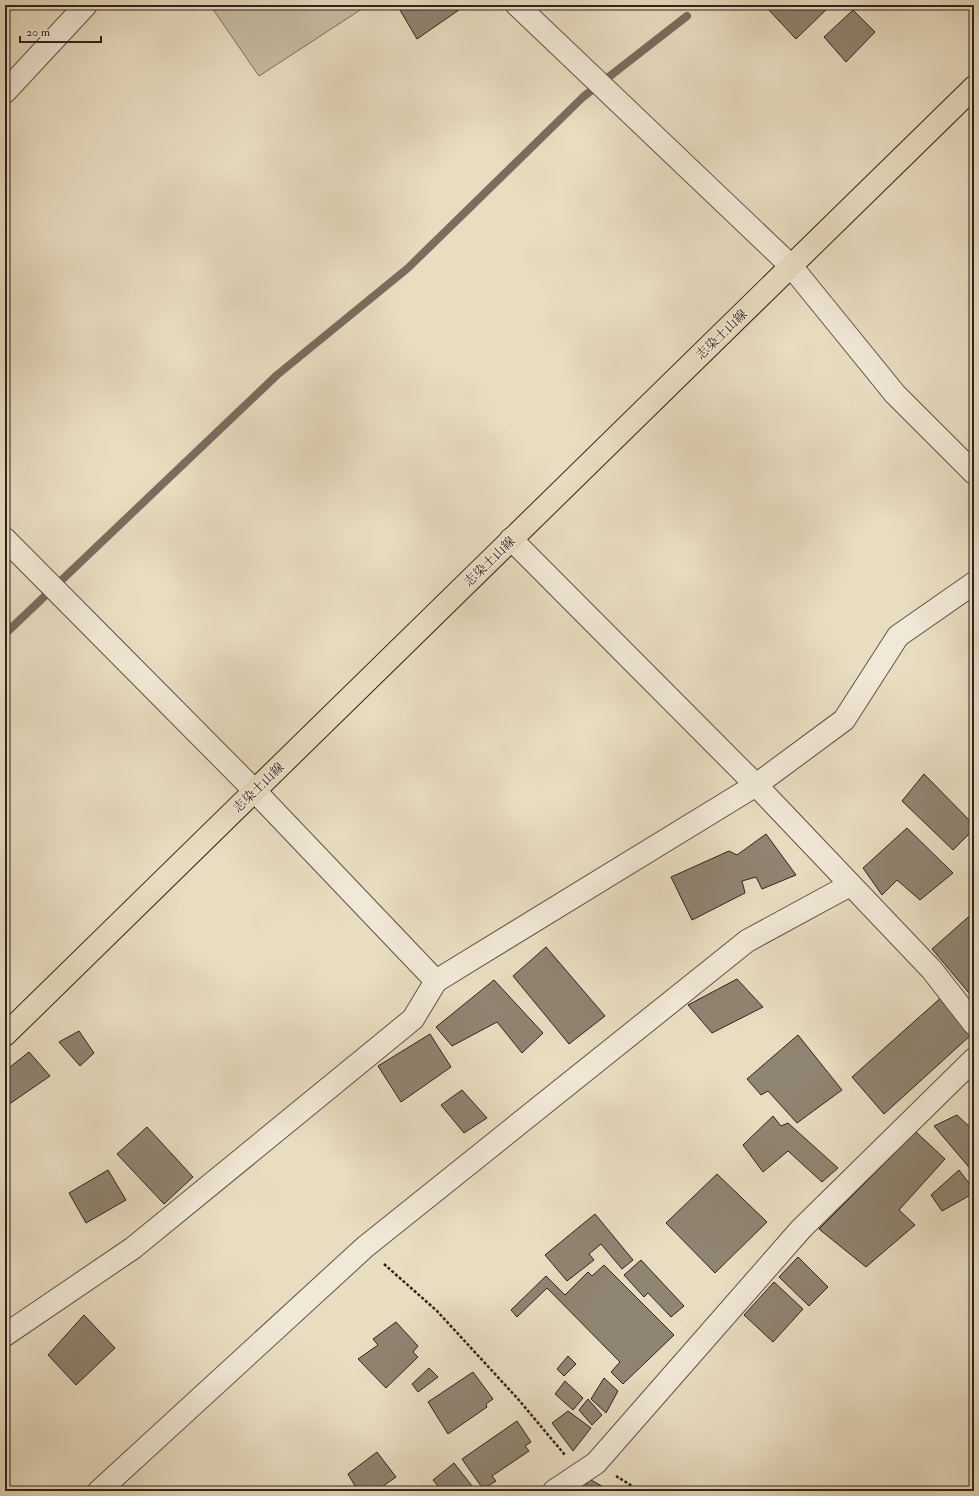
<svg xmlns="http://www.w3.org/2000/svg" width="979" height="1496" font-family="'IM FELL Double Pica','Noto Serif JP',serif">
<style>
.green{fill:#c9bda5;stroke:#7c7061}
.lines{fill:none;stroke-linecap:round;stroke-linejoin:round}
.stream{stroke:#796d5e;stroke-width:8}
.building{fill:#908472;stroke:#2f231d}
.minor-casing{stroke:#5e5246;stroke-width:24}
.major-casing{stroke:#2f231d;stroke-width:24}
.path{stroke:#2f231d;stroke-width:2.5;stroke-dasharray:3 2;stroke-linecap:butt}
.minor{stroke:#f1e9d7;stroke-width:22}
.major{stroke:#e9ddc1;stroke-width:22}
.labels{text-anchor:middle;stroke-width:3;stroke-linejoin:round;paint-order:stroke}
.street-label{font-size:13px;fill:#2f231d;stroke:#f1e9d7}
</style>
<rect width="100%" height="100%" fill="#e9ddc1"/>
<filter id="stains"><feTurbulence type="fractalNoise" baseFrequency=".005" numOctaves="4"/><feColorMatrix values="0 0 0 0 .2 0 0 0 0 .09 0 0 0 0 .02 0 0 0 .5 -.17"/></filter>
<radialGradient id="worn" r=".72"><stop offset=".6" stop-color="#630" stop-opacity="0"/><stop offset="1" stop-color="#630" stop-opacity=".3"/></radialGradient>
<!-- green -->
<path class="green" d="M210,5H368L259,76Z"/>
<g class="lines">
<!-- stream -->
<path class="stream" d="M5,634L277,375L408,268L583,97L687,16"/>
</g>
<!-- building -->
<g class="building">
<path d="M397,5H466L417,39Z"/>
<path d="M772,5H831L796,39L768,9Z"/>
<path d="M853,10L875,32L846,62L824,37Z"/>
<path d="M924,774L974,825V829L953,850L902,801Z"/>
<path d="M907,828L953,873L920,900L897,880L882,895L863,868Z"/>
<path d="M766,834L796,875L762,889L756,877L742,881L745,893L692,920L671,877L729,851L737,855Z"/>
<path d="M974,912V999L932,949Z"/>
<path d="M546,947L605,1016L569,1044L513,976Z"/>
<path d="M737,979L763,1007L712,1033L688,1005Z"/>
<path d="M494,980L543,1033L522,1053L497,1022L452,1046L436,1027Z"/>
<path d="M944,995L972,1034L884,1114L852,1077Z"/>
<path d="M79,1031L94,1053L80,1066L59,1042Z"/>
<path d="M430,1034L451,1067L401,1102L378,1066Z"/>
<path d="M798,1035L842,1090L797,1123L768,1091L761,1095L747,1079Z"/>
<path d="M29,1052L50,1076L5,1107V1071Z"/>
<path d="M462,1090L487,1118L464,1133L441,1105Z"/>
<path d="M957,1115L974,1131L973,1172L934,1126Z"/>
<path d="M773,1116L781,1126L788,1123L838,1168L822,1182L788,1151L763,1172L743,1145Z"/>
<path d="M147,1127L193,1177L164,1204L117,1154Z"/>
<path d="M916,1132L945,1159L899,1210L915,1225L866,1267L819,1229Z"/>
<path d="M108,1170L126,1200L86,1223L69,1193Z"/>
<path d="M959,1170L974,1190V1193L942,1211L931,1195Z"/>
<path d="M717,1174L767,1222L715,1273L666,1223Z"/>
<path d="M595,1214L633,1260L622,1269L601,1244L589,1254L594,1260L567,1281L545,1255Z"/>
<path d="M798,1257L828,1287L809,1306L779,1277Z"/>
<path d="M641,1260L684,1306L671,1317L648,1293L644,1297L624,1275Z"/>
<path d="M604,1265L674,1335L623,1384L611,1372L620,1362L547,1288L517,1317L511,1310L546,1276L565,1295L588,1272L592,1276Z"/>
<path d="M774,1282L803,1309L773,1342L744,1315Z"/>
<path d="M84,1315L115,1348L76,1385L48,1355Z"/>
<path d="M396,1322L418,1346L413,1352L418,1357L386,1388L358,1359L378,1345L373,1339Z"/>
<path d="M568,1356L576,1364L564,1376L557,1369Z"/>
<path d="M429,1368L438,1377L418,1392L412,1384Z"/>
<path d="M473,1372L493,1399L486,1404L487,1407L448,1434L428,1402Z"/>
<path d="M604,1378L618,1391L606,1413L591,1399Z"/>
<path d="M565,1381L583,1398L573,1410L555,1394Z"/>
<path d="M588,1399L602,1415L592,1425L579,1410Z"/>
<path d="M568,1411L591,1428L573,1451L552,1423Z"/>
<path d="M517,1421L531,1442L525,1446L529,1451L492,1476L496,1481L483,1489L462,1459Z"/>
<path d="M377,1452L396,1477L376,1491H358L348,1474Z"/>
<path d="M454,1463L476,1491H431L438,1486L433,1480Z"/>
<path d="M589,1479L611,1491H583Z"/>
</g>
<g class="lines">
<defs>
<g id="minor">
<path d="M517,5L791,266L895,394L974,473"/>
<path d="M5,92L86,5"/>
<path d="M5,539L254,790L436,981"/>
<path d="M511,539L756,785L932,970L974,1024"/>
<path d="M5,1335L133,1248L413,1019L436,981L756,785L844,720L898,636L974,583"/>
<path d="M99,1491L365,1247L747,941L850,885"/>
<path d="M554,1491L596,1463L801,1229L974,1059"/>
</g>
<path id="major" d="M5,1035L974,87"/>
</defs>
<!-- minor casing -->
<use href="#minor" class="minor-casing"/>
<!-- major casing -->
<use href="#major" class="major-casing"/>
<!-- path -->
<g class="path">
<path d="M384,1264L437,1311L518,1399L565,1455"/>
<path d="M616,1476L640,1491"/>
</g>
<!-- minor -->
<use href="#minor" class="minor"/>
<!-- major -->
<use href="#major" class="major"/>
</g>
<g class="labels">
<!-- street labels -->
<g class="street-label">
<text transform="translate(721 334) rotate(-44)" y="5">志染土山線</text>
<text transform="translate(489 561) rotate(-44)" y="5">志染土山線</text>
<text transform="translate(258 787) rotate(-44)" y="5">志染土山線</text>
</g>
</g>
<!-- margin -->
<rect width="979" height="1496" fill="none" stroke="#e9ddc1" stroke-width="20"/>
<rect x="6" y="6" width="967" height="1484" fill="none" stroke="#2f231d" stroke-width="2"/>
<rect x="10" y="10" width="959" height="1476" fill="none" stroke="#2f231d"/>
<!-- scale -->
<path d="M20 36v6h81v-6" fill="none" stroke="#2f231d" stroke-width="2"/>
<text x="26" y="36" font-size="12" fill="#2f231d" stroke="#f1e9d7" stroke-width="3" paint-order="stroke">20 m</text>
<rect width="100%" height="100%" filter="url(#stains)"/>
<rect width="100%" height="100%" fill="url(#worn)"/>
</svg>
